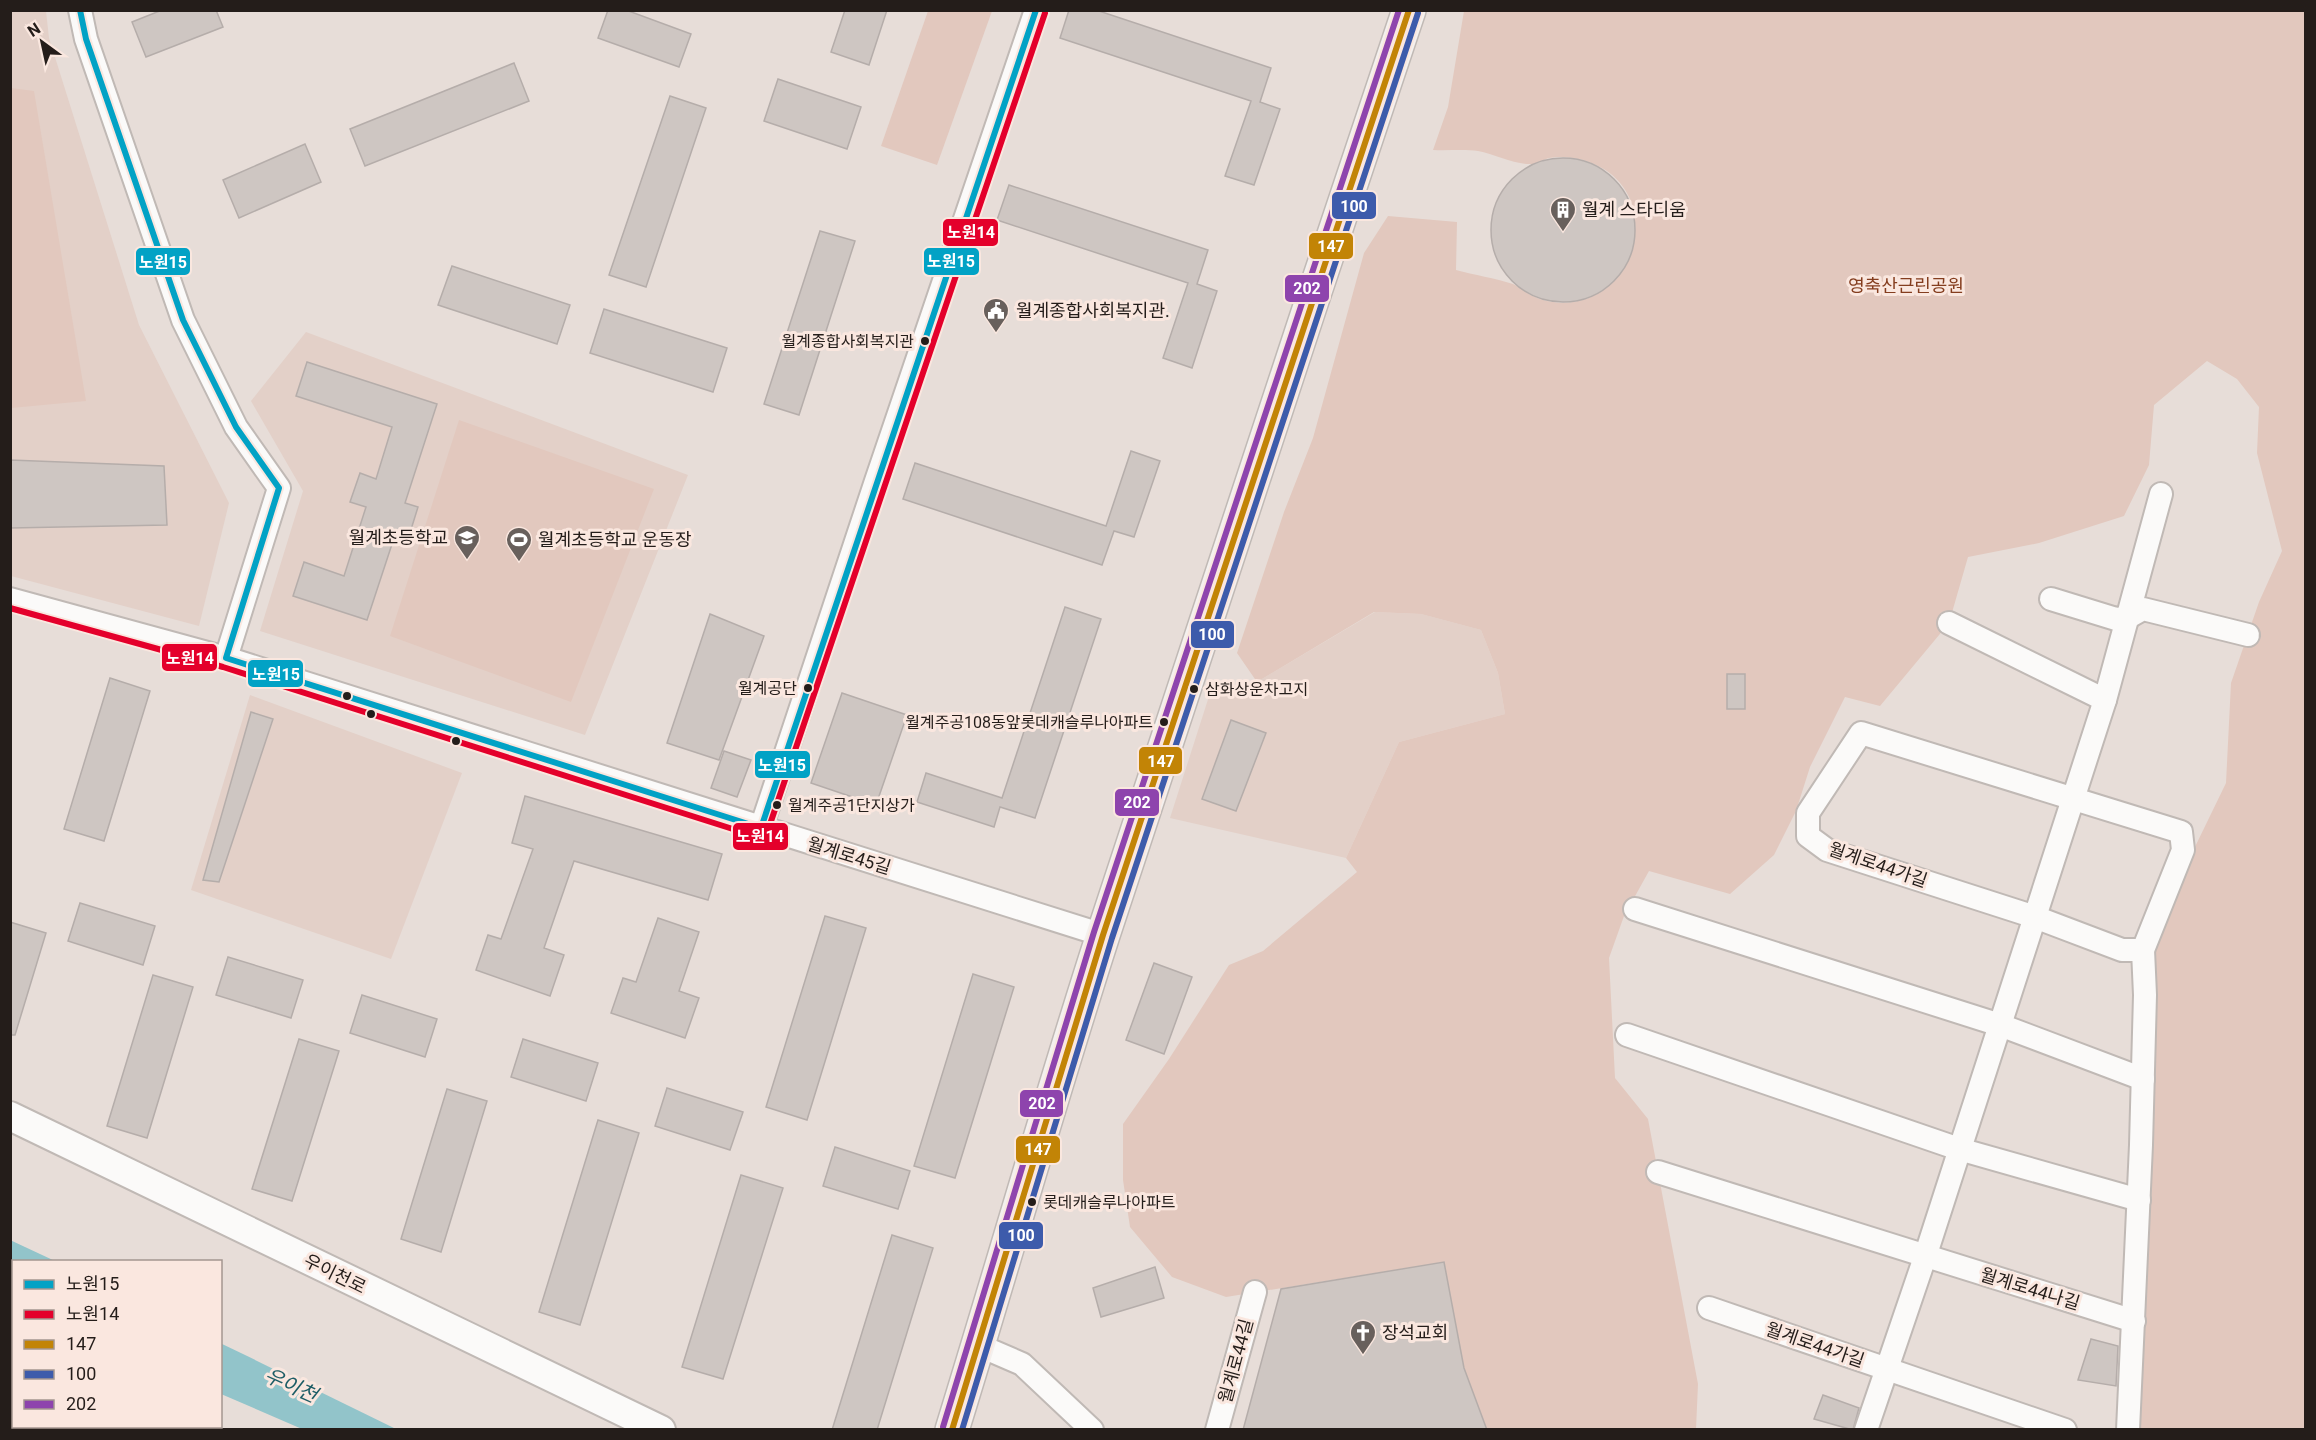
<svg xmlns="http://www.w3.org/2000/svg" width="2316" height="1440" font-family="Roboto,'Noto Sans KR',sans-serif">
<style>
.built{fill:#e3d0c8}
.green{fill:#e2c8be}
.water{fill:#92c4ca}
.building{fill:#cec6c2;stroke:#b5adaa;stroke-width:1.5}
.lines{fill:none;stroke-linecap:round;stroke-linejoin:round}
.minor-casing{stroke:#c0b9b5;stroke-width:26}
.tertiary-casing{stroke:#c0b9b5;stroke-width:32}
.secondary-casing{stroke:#c0b9b5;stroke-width:36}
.minor{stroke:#fbfaf9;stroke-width:22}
.tertiary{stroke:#fbfaf9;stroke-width:28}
.secondary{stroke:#f4f0ee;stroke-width:33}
.bus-1-casing{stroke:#fae7df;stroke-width:10}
.bus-2-casing{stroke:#fae7df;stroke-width:10}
.bus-3-casing{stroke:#fae7df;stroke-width:10}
.bus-4-casing{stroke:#fae7df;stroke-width:10}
.bus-5-casing{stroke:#fae7df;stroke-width:10}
.bus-1{stroke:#02a2c5;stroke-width:6}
.bus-2{stroke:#e4002b;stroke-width:6}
.bus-3{stroke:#c28406;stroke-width:6}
.bus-4{stroke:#3d5bab;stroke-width:6}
.bus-5{stroke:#8e44ad;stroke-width:6}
.bus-dot{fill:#241d1a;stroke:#fae7df;stroke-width:2}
.labels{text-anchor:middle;stroke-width:6;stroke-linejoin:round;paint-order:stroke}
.bus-label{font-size:16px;fill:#241d1a;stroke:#fae7df;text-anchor:end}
.poi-label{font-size:18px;fill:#241d1a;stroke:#fae7df;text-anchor:start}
.park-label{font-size:18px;fill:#843d1e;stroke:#fae7df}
.street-label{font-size:18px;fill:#241d1a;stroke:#fae7df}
.water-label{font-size:20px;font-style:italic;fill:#1e5d66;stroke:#fae7df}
.line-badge{stroke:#fae7df;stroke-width:2}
.badge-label{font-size:16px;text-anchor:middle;font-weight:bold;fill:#fff}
</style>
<rect width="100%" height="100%" fill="#e7ddd8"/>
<!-- built -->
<g class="built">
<path d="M10,11H46L49,38L139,325L229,503L199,626L11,576Z"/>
<path d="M306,332L688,475L585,735L260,631L303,491L251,401Z"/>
<path d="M1375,612L1421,614L1481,630L1498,673L1505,714L1399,742L1346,858L1170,818L1211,690L1257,682Z"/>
<path d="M250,695L462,773L391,959L191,890Z"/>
</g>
<!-- green -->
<g class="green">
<path d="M928,11H992L937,165L881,146Z"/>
<path d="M1464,11H2305V1429H2138L2154,951L2193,851L2226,783L2231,683L2259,602L2282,551L2257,453L2259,407L2237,379L2207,361L2154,405L2149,465L2124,516L2039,543L1968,557L1949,623L1880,706L1845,697L1810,767L1796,811L1774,855L1730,894L1649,871L1624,916L1609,958L1615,1078L1648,1119L1698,1384L1696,1429H1484L1485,1425L1464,1368L1444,1262L1226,1297L1172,1277L1130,1227L1123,1180V1124L1169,1059L1229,965L1263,951L1357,872L1346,858L1399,742L1505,714L1498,673L1481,630L1421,614L1374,612L1257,682L1237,653L1284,512L1313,438L1364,253L1388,216L1457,222L1456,270C1474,275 1495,278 1513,284C1520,287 1526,293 1533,296C1544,302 1560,304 1573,302C1637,293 1660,201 1602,168C1586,159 1567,155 1549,158C1543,160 1537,164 1532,164C1515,165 1495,154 1478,151C1464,149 1447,151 1433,150L1448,107Z"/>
<path d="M11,88L34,91L86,401L11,408Z"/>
<path d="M459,420L654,489L571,702L390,636Z"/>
</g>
<!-- water -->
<g class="water">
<path d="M10,1240L55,1261L14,1262L13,1306L10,1305Z"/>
<path d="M220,1343L243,1354L396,1429H302L221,1394Z"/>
</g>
<!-- building -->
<g class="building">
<path d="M162,10H216L223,27L146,57L132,22Z"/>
<path d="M608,10H626L691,34L679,67L598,38Z"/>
<path d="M845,10H887L869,65L831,52Z"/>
<path d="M1069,10H1096L1271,68L1260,102L1280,109L1254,185L1225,176L1251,101L1060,38Z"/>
<path d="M514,63L529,101L365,166L350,129Z"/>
<path d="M778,79L861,107L847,149L764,121Z"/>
<path d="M670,96L706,108L646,287L609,275Z"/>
<path d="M305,144L321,182L239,218L223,180Z"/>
<circle cx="1563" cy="230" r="72"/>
<path d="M1009,185L1208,250L1197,284L1217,291L1192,368L1163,358L1188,283L997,220Z"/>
<path d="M820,231L855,241L799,415L764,404Z"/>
<path d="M452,266L570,305L557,344L438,305Z"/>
<path d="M604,309L727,348L713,392L590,353Z"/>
<path d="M307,362L437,404L405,503L418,507L409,536L396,532L367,620L293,596L304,562L344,576L366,507L350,502L360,473L376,479L392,427L296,396Z"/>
<path d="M1131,451L1160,461L1134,537L1114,531L1102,565L903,499L915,463L1106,526Z"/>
<path d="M10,460L164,466L167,525L10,528Z"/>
<path d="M1065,607L1101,619L1035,818L1000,807L994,827L917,802L926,773L1002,798Z"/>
<path d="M710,614L764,636L719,760L667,743Z"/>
<rect x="1727" y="674" width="18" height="35"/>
<path d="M110,678L150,691L104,841L64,829Z"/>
<path d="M842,693L907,715L876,805L811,783Z"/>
<path d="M251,712L273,719L219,882L203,880Z"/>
<path d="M1231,720L1266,733L1236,811L1202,799Z"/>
<path d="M724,751L751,760L737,797L711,788Z"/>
<path d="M525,796L722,854L708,900L574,861L544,948L564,955L550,996L476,970L488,935L501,939L533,849L512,843Z"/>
<path d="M80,903L155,926L143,965L68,941Z"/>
<path d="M825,916L866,928L807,1120L766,1107Z"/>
<path d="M658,918L699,932L679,991L699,998L685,1038L611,1013L623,978L636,982Z"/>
<path d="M10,922L46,933L15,1035H10Z"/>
<path d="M228,957L303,980L291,1018L216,995Z"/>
<path d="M1154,963L1192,977L1164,1054L1126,1040Z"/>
<path d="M973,974L1014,987L955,1178L914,1166Z"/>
<path d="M153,975L193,987L147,1138L107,1126Z"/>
<path d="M362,995L437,1019L425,1057L350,1033Z"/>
<path d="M299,1039L339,1051L292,1201L252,1189Z"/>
<path d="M523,1039L598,1063L586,1101L511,1077Z"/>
<path d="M667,1088L743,1112L730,1150L655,1126Z"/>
<path d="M447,1089L487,1101L441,1252L401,1239Z"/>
<path d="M598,1120L639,1133L580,1325L539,1312Z"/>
<path d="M835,1147L910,1171L898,1209L823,1186Z"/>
<path d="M741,1175L783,1188L723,1379L682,1367Z"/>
<path d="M892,1235L933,1248L877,1430H832Z"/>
<path d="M1444,1262L1464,1368L1487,1430H1243L1281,1289Z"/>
<path d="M1155,1267L1164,1298L1101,1317L1093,1288Z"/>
<path d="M2091,1339L2118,1346L2116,1386L2078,1380Z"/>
<path d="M1823,1395L1859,1408L1853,1430L1814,1419Z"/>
</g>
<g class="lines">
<defs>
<g id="minor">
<path d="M80,10L86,39L183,320L236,427L279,488L226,658"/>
<path d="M10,599L226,658L1103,935"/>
<path d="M2051,599L2116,619L2127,618L2143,609L2248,635"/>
<path d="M1949,623L2105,700"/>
<path d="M1861,733L2181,832L2183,850L2143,950H2122L2035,917L1827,850L1808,836V813Z"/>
<path d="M761,828L876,481L1036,10"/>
<path d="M1635,909L2000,1025L2143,1079"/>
<path d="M1627,1035L1959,1149L2139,1200"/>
<path d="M1658,1172L2134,1321"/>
<path d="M1709,1308L2065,1430"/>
<path d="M978,1345L1022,1364L1092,1430"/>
<path d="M1217,1430L1255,1292"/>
<path d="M1866,1430L1925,1257L2105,700L2161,494"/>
<path d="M2128,1430L2141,1145L2145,995L2143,950"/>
</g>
<path id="tertiary" d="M10,1116L661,1430"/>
<path id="secondary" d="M952,1430C1003,1265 1050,1099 1103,935C1203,626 1306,318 1409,10"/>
</defs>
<!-- minor casing -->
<use href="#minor" class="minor-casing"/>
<!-- tertiary casing -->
<use href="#tertiary" class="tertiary-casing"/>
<!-- secondary casing -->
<use href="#secondary" class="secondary-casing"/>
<!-- minor -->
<use href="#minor" class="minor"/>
<!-- tertiary -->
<use href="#tertiary" class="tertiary"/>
<!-- secondary -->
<use href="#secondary" class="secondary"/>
<defs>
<path id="bus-1" d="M80,10L86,39L183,320L236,427L279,488L226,658L761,828L1036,10"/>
<path id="bus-2" d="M10,608L223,667L758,837L766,836L1045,13"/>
<path id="bus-3" d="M952,1430L1103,935L1409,10"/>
<path id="bus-4" d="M962,1430L1112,938L1418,13"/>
<path id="bus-5" d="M943,1427L1094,932L1399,10"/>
</defs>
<!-- bus-1 casing -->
<use href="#bus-1" class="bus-1-casing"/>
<!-- bus-2 casing -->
<use href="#bus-2" class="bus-2-casing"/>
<!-- bus-3 casing -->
<use href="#bus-3" class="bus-3-casing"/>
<!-- bus-4 casing -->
<use href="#bus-4" class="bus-4-casing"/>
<!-- bus-5 casing -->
<use href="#bus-5" class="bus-5-casing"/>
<!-- bus-1 -->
<use href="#bus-1" class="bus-1"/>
<!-- bus-2 -->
<use href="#bus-2" class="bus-2"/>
<!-- bus-3 -->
<use href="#bus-3" class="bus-3"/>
<!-- bus-4 -->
<use href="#bus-4" class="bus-4"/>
<!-- bus-5 -->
<use href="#bus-5" class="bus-5"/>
</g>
<!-- icons -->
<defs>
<symbol id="building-pin" viewBox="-11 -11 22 30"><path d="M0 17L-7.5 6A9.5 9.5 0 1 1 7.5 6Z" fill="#68605c" stroke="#fae7df"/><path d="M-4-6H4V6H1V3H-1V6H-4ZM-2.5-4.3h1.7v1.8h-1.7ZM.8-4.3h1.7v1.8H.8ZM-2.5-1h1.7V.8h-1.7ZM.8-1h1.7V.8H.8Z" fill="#fff"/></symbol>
<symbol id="civic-pin" viewBox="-11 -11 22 30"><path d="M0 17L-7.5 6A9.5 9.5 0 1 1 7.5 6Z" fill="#68605c" stroke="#fae7df"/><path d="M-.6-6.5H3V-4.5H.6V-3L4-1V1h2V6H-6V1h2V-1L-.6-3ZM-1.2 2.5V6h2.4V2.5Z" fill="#fff"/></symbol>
<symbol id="school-pin" viewBox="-11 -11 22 30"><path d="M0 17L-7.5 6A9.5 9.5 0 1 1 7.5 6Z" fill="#68605c" stroke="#fae7df"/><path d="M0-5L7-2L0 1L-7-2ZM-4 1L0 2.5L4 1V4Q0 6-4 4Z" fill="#fff"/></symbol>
<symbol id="stadium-pin" viewBox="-11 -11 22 30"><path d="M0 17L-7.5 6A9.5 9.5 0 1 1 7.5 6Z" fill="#68605c" stroke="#fae7df"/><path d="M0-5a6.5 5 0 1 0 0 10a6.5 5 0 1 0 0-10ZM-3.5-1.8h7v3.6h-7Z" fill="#fff"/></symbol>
<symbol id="church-pin" viewBox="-11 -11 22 30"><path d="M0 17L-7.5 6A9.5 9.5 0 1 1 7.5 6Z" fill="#68605c" stroke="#fae7df"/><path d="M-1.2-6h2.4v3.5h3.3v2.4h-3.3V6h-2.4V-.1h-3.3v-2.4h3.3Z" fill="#fff"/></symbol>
</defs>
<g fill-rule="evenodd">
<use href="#building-pin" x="1548" y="195" width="30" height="40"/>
<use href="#civic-pin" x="981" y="296" width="30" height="40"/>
<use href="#school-pin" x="452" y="523" width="30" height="40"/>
<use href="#stadium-pin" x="504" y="525" width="30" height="40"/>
<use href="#church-pin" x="1348" y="1318" width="30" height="40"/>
</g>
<!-- markers -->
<g class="bus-dot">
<circle cx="925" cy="341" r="5"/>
<circle cx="808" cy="688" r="5"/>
<circle cx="1194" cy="689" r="5"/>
<circle cx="347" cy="696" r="5"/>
<circle cx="371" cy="714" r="5"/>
<circle cx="1164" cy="722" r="5"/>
<circle cx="456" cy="741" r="5"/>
<circle cx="777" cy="805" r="5"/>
<circle cx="1032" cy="1202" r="5"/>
</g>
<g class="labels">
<!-- bus labels -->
<g class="bus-label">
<text x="914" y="347">월계종합사회복지관</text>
<text x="797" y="694">월계공단</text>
<text x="1205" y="695" text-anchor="start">삼화상운차고지</text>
<text x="1153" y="728">월계주공108동앞롯데캐슬루나아파트</text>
<text x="788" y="811" text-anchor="start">월계주공1단지상가</text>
<text x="1043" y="1208" text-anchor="start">롯데캐슬루나아파트</text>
</g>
<!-- poi labels -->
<g class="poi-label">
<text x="1582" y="216">월계 스타디움</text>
<text x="1016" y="317">월계종합사회복지관.</text>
<text x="448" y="544" text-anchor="end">월계초등학교</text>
<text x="538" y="546">월계초등학교 운동장</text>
<text x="1382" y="1339">장석교회</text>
</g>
<!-- park labels -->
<g class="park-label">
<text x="1906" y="292">영축산근린공원</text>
</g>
<!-- street labels -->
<g class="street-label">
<text transform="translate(849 856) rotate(17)" y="6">월계로45길</text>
<text transform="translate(1878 865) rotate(19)" y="6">월계로44가길</text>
<text transform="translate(335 1274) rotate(26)" y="6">우이천로</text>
<text transform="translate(2030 1289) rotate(17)" y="6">월계로44나길</text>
<text transform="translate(1815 1345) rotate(19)" y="6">월계로44가길</text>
<text transform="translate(1236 1361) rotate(-75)" y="6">월계로44길</text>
</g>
<!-- water labels -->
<g class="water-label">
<text transform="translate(291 1385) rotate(24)" y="7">우이천</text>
</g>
</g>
<g class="line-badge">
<rect x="1331" y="191" width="46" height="29" rx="6" fill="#3d5bab"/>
<rect x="942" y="218" width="57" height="29" rx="6" fill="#e4002b"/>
<rect x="1308" y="232" width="46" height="28" rx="6" fill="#c28406"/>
<rect x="923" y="247" width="57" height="29" rx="6" fill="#02a2c5"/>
<rect x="135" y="247" width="56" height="29" rx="6" fill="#02a2c5"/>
<rect x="1284" y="274" width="46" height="29" rx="6" fill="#8e44ad"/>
<rect x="1190" y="620" width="45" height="29" rx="6" fill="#3d5bab"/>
<rect x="161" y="643" width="57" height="29" rx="6" fill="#e4002b"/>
<rect x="247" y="659" width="57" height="29" rx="6" fill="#02a2c5"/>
<rect x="1138" y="746" width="45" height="29" rx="6" fill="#c28406"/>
<rect x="754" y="750" width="57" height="29" rx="6" fill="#02a2c5"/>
<rect x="1114" y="788" width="46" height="29" rx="6" fill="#8e44ad"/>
<rect x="732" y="822" width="57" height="29" rx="6" fill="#e4002b"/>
<rect x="1019" y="1089" width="45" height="29" rx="6" fill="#8e44ad"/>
<rect x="1015" y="1135" width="46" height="29" rx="6" fill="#c28406"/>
<rect x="998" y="1221" width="46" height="29" rx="6" fill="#3d5bab"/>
</g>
<g class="badge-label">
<text x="1354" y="212">100</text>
<text x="971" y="238">노원14</text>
<text x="1331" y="252">147</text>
<text x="951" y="267">노원15</text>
<text x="163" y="268">노원15</text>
<text x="1307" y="294">202</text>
<text x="1212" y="640">100</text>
<text x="190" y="664">노원14</text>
<text x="276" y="680">노원15</text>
<text x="1161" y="767">147</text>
<text x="782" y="771">노원15</text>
<text x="1137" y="808">202</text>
<text x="760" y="842">노원14</text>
<text x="1042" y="1109">202</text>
<text x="1038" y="1155">147</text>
<text x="1021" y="1241">100</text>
</g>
<!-- border -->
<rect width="2316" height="1440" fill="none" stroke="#241d1a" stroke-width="24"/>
<!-- legend -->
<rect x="12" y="1260" width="210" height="168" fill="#fae7df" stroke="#a49690" stroke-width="1.5"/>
<rect x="24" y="1280" width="30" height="9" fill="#02a2c5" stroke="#a49690" stroke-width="1.5"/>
<text x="66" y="1290" font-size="18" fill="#241d1a">노원15</text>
<rect x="24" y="1310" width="30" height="9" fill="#e4002b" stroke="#a49690" stroke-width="1.5"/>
<text x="66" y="1320" font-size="18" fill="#241d1a">노원14</text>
<rect x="24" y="1340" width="30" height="9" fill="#c28406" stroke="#a49690" stroke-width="1.5"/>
<text x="66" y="1350" font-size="18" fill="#241d1a">147</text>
<rect x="24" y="1370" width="30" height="9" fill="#3d5bab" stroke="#a49690" stroke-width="1.5"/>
<text x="66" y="1380" font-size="18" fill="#241d1a">100</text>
<rect x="24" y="1400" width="30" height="9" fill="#8e44ad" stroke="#a49690" stroke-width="1.5"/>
<text x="66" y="1410" font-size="18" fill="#241d1a">202</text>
<!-- north arrow -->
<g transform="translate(42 42) rotate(327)" stroke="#fae7df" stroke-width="4.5" paint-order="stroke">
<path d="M0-4.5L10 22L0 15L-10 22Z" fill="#241d1a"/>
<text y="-9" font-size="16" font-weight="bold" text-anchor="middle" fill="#241d1a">N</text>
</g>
</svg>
